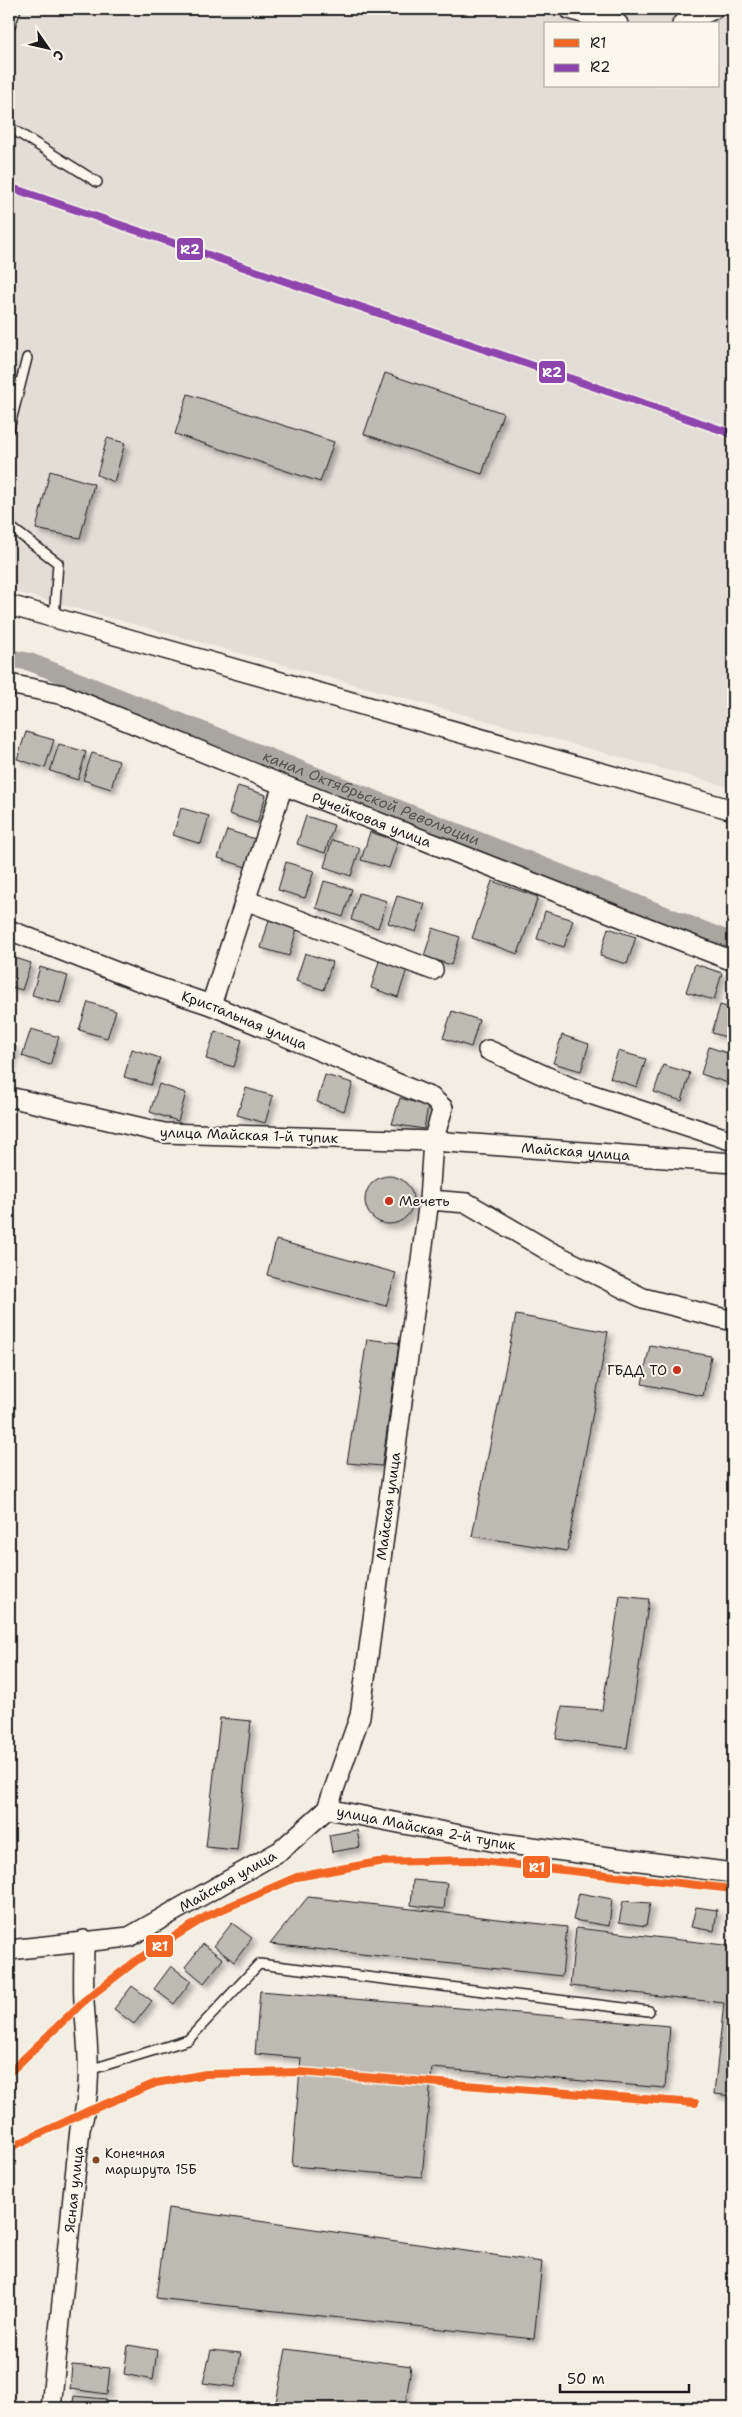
<svg xmlns="http://www.w3.org/2000/svg" width="742" height="2417" font-family="'Shantell Sans',sans-serif">
<style>
.built{fill:#e2ded5;fill-rule:evenodd}
.lines{fill:none;stroke-linecap:round;stroke-linejoin:round}
.canal{stroke:#a9a6a0;stroke-width:18}
.building{fill:#bdbab1;stroke:#1c1c1c;filter:url(#shadow)}
.lane-casing{stroke:#1c1c1c;stroke-width:12}
.street-casing{stroke:#1c1c1c;stroke-width:22}
.lane{stroke:#fbf7ec;stroke-width:9}
.street{stroke:#fbf7ec;stroke-width:19}
.rail-1-casing{stroke:#fbf7ec;stroke-width:11}
.rail-2-casing{stroke:#fbf7ec;stroke-width:11}
.rail-1{stroke:#f26522;stroke-width:8}
.rail-2{stroke:#8e44ad;stroke-width:8}
.poi-dot{fill:#c8321e;stroke:#fbf7ec;stroke-width:2}
.bus-dot{fill:#7a4b2a;stroke:#fbf7ec;stroke-width:2}
.labels{text-anchor:middle;stroke-width:4;stroke-linejoin:round;paint-order:stroke}
.bus-label{font-size:13px;fill:#1c1c1c;stroke:#fbf7ec;text-anchor:start}
.street-label{font-size:14px;fill:#1c1c1c;stroke:#fbf7ec}
.poi-label{font-size:14px;fill:#1c1c1c;stroke:#fbf7ec;text-anchor:start}
.water-label{font-size:15px;font-style:italic;fill:#545351;stroke:#fbf7ec}
.line-badge{stroke:#fbf7ec;stroke-width:2}
.badge-label{font-size:14px;text-anchor:middle;font-weight:bold;fill:#fff}
</style>
<defs>
<filter id="shadow"><feDropShadow dx="4.5" dy="4.5" stdDeviation="2.5" flood-color="#0004"/></filter>
</defs>
<rect width="100%" height="100%" fill="#f2eee4"/>
<filter id="ink" filterUnits="userSpaceOnUse"><feTurbulence type="fractalNoise" baseFrequency=".02" numOctaves="2"/><feDisplacementMap in="SourceGraphic" scale="10" xChannelSelector="R" yChannelSelector="G"/><feConvolveMatrix kernelMatrix="1 2 1 2 8 2 1 2 1" color-interpolation-filters="sRGB"/></filter>
<g filter="url(#ink)">
<!-- built -->
<path class="built" d="M9,9H733V788L9,590ZM546,24H718V86H546Z"/>
<g class="lines">
<!-- canal -->
<path class="canal" id="s1" d="M9,658L30,662L733,942"/>
</g>
<!-- building -->
<g class="building">
<path d="M385,373L503,413L482,474L364,434Z"/>
<path d="M188,394L334,442L320,482L175,434Z"/>
<path d="M107,438L125,443L114,482L97,475Z"/>
<path d="M50,471L94,484L80,538L36,529Z"/>
<path d="M26,732L54,740L45,768L17,759Z"/>
<path d="M59,744L86,752L78,780L50,771Z"/>
<path d="M92,753L119,761L111,789L83,780Z"/>
<path d="M238,786L266,795L257,823L229,814Z"/>
<path d="M181,808L209,816L201,844L173,835Z"/>
<path d="M306,816L334,825L325,853L297,844Z"/>
<path d="M227,830L255,839L246,867L218,858Z"/>
<path d="M370,832L398,841L389,868L361,860Z"/>
<path d="M332,840L360,848L351,876L324,867Z"/>
<path d="M286,862L314,871L305,898L278,890Z"/>
<path d="M324,881L352,889L343,917L316,908Z"/>
<path d="M492,881L538,897L518,954L472,938Z"/>
<path d="M359,893L387,901L378,928L351,920Z"/>
<path d="M397,896L425,904L416,932L388,923Z"/>
<path d="M545,911L573,920L564,947L537,939Z"/>
<path d="M269,920L297,929L289,956L261,948Z"/>
<path d="M433,928L460,937L451,965L424,956Z"/>
<path d="M608,928L636,937L627,964L600,956Z"/>
<path d="M305,953L332,962L324,990L296,981Z"/>
<path d="M9,956L31,963L22,990L9,986Z"/>
<path d="M379,961L407,969L398,997L371,988Z"/>
<path d="M695,964L722,973L714,1000L686,992Z"/>
<path d="M40,967L68,976L60,1003L32,995Z"/>
<path d="M88,1002L116,1011L107,1038L79,1030Z"/>
<path d="M720,1005L733,1009V1039L712,1033Z"/>
<path d="M452,1011L479,1020L471,1047L443,1038Z"/>
<path d="M31,1029L59,1037L50,1065L22,1056Z"/>
<path d="M215,1031L242,1040L234,1067L206,1059Z"/>
<path d="M562,1035L589,1044L581,1071L553,1063Z"/>
<path d="M9,1045L16,1047L9,1071Z"/>
<path d="M709,1047L733,1055V1066L728,1083L701,1074Z"/>
<path d="M132,1049L160,1058L151,1085L124,1077Z"/>
<path d="M618,1051L646,1059L637,1087L610,1078Z"/>
<path d="M663,1065L690,1073L682,1101L654,1092Z"/>
<path d="M325,1075L353,1083L344,1111L317,1102Z"/>
<path d="M159,1084L186,1093L178,1121L150,1112Z"/>
<path d="M246,1088L273,1096L265,1123L237,1115Z"/>
<path d="M400,1098L428,1106L424,1129L392,1124Z"/>
<circle cx="389" cy="1200" r="24"/>
<path d="M276,1240L396,1273L386,1306L267,1275Z"/>
<path d="M516,1315L608,1332L567,1551L472,1536Z"/>
<path d="M367,1339L399,1343L382,1466L347,1463Z"/>
<path d="M650,1345L711,1356L703,1396L642,1384Z"/>
<path d="M620,1596L649,1599L627,1748L556,1739L562,1707L602,1710Z"/>
<path d="M220,1718L251,1721L237,1850L206,1847Z"/>
<path d="M357,1830L360,1847L332,1852L329,1835Z"/>
<path d="M413,1880L447,1883L444,1909L411,1905Z"/>
<path d="M579,1893L612,1899L609,1926L573,1920Z"/>
<path d="M308,1897L567,1927L562,1976L270,1944Z"/>
<path d="M623,1901L650,1903L646,1926L619,1922Z"/>
<path d="M696,1907L717,1910L714,1931L691,1927Z"/>
<path d="M232,1923L252,1938L234,1962L214,1946Z"/>
<path d="M576,1928L733,1946V2096L714,2094L724,2003L570,1986Z"/>
<path d="M203,1944L223,1959L204,1983L185,1967Z"/>
<path d="M171,1966L191,1981L174,2004L154,1989Z"/>
<path d="M132,1986L152,2001L134,2024L114,2009Z"/>
<path d="M260,1991L670,2026L665,2088L432,2068L422,2177L292,2166L301,2058L255,2054Z"/>
<path d="M168,2208L542,2262L534,2339L156,2298Z"/>
<path d="M128,2345L157,2350L153,2380L124,2374Z"/>
<path d="M286,2349L411,2366L405,2408H275Z"/>
<path d="M211,2350L241,2353L235,2387L203,2383Z"/>
<path d="M72,2365L110,2368L107,2394L70,2389Z"/>
<path d="M74,2396L106,2399L105,2408H72Z"/>
<path d="M120,2403L178,2408H120Z"/>
</g>
<g class="lines">
<defs>
<g id="lane">
<path d="M9,29L16,9"/>
<path d="M9,127L97,182"/>
<path d="M9,429L27,358"/>
<path d="M9,526L58,563L54,618"/>
<path d="M89,2070L188,2040L259,1964L649,2011"/>
</g>
<g id="street">
<path d="M569,9L618,24"/>
<path d="M682,24L714,9"/>
<path d="M9,605L733,810"/>
<path id="s2" d="M9,684L64,695L283,785L733,961"/>
<path d="M245,900L433,970"/>
<path id="s3" d="M9,930L142,982L211,1005L432,1098L443,1108L433,1141L164,1133L9,1097"/>
<path d="M211,1005L283,785"/>
<path d="M488,1050L572,1088L733,1141"/>
<path d="M429,1200L467,1203L549,1251L643,1298L733,1321"/>
<path id="s4" d="M327,1809L501,1843L733,1873"/>
<path id="s5" d="M9,1950L129,1937L280,1851L327,1809L360,1716L429,1200L433,1141L733,1163"/>
<path id="s6" d="M51,2408L80,2129C94,2088 87,2045 84,2002C83,1982 84,1961 84,1940"/>
</g>
</defs>
<!-- lane casing -->
<use href="#lane" class="lane-casing"/>
<!-- street casing -->
<use href="#street" class="street-casing"/>
<!-- lane -->
<use href="#lane" class="lane"/>
<!-- street -->
<use href="#street" class="street"/>
<defs>
<g id="rail-1">
<path d="M9,2073L84,2001L137,1960L207,1916L297,1877L378,1862L472,1860L733,1889"/>
<path d="M9,2148L86,2112L156,2083L206,2074L300,2072L695,2103"/>
</g>
<path id="rail-2" d="M9,187L733,434"/>
</defs>
<!-- rail-1 casing -->
<use href="#rail-1" class="rail-1-casing"/>
<!-- rail-2 casing -->
<use href="#rail-2" class="rail-2-casing"/>
<!-- rail-1 -->
<use href="#rail-1" class="rail-1"/>
<!-- rail-2 -->
<use href="#rail-2" class="rail-2"/>
</g>
</g>
<!-- markers -->
<g class="poi-dot">
<circle cx="389" cy="1201" r="5"/>
<circle cx="677" cy="1370" r="5"/>
</g>
<circle class="bus-dot" cx="96" cy="2160" r="4.5"/>
<g class="labels">
<!-- bus labels -->
<g class="bus-label">
<text x="105" y="2158">Конечная<tspan x="105" dy="16">маршрута 15Б</tspan></text>
</g>
<!-- street labels -->
<g class="street-label">
<text dy="5" stroke="none"><textPath href="#s2" startOffset="388">Ручейковая улица</textPath></text>
<text dy="5" stroke="none"><textPath href="#s3" startOffset="252">Кристальная улица</textPath></text>
<text transform="translate(249 1135) rotate(2)" y="5">улица Майская 1-й тупик</text>
<text dy="5" stroke="none"><textPath href="#s5" startOffset="1179">Майская улица</textPath></text>
<text dy="5" stroke="none"><textPath href="#s5" startOffset="668">Майская улица</textPath></text>
<text dy="5" stroke="none"><textPath href="#s4" startOffset="101">улица Майская 2-й тупик</textPath></text>
<text dy="5" stroke="none"><textPath href="#s5" startOffset="234">Майская улица</textPath></text>
<text dy="5" stroke="none"><textPath href="#s6" startOffset="220">Ясная улица</textPath></text>
</g>
<!-- poi labels -->
<g class="poi-label">
<text x="399" y="1206">Мечеть</text>
<text x="667" y="1375" text-anchor="end">ГБДД ТО</text>
</g>
<!-- water labels -->
<g class="water-label">
<text dy="5" stroke="none"><textPath href="#s1" startOffset="389">канал Октябрьской Революции</textPath></text>
</g>
</g>
<g class="line-badge">
<rect x="176" y="237" width="28" height="24" rx="5" fill="#8e44ad"/>
<rect x="538" y="360" width="28" height="24" rx="5" fill="#8e44ad"/>
<rect x="522" y="1855" width="29" height="24" rx="5" fill="#f26522"/>
<rect x="145" y="1934" width="29" height="24" rx="5" fill="#f26522"/>
</g>
<g class="badge-label">
<text x="190" y="254">R2</text>
<text x="552" y="377">R2</text>
<text x="537" y="1872">R1</text>
<text x="160" y="1951">R1</text>
</g>
<!-- margin -->
<rect width="742" height="2417" fill="none" stroke="#fbf7ec" stroke-width="30"/>
<rect x="15" y="15" width="712" height="2387" fill="none" stroke="#1c1c1c" stroke-width="2" filter="url(#ink)"/>
<!-- legend -->
<rect x="544" y="22" width="175" height="65" fill="#fbf7ec" stroke="#a29f99"/>
<rect x="554" y="39" width="25" height="8" fill="#f26522" stroke="#a29f99"/>
<text x="590" y="48" font-size="15" fill="#1c1c1c">R1</text>
<rect x="554" y="64" width="25" height="8" fill="#8e44ad" stroke="#a29f99"/>
<text x="590" y="72" font-size="15" fill="#1c1c1c">R2</text>
<!-- north arrow -->
<g transform="translate(48 48) rotate(124)" stroke="#fbf7ec" stroke-width="4" paint-order="stroke">
<path d="M0-4L9 19L0 12L-9 19Z" fill="#1c1c1c"/>
<text y="-8" font-size="14" font-weight="bold" text-anchor="middle" fill="#1c1c1c">С</text>
</g>
<!-- scale -->
<path d="M560 2384v8h129v-8" fill="none" stroke="#1c1c1c" stroke-width="2.5"/>
<text x="567" y="2384" font-size="15" fill="#1c1c1c" stroke="#fbf7ec" stroke-width="4" paint-order="stroke">50 m</text>
</svg>
